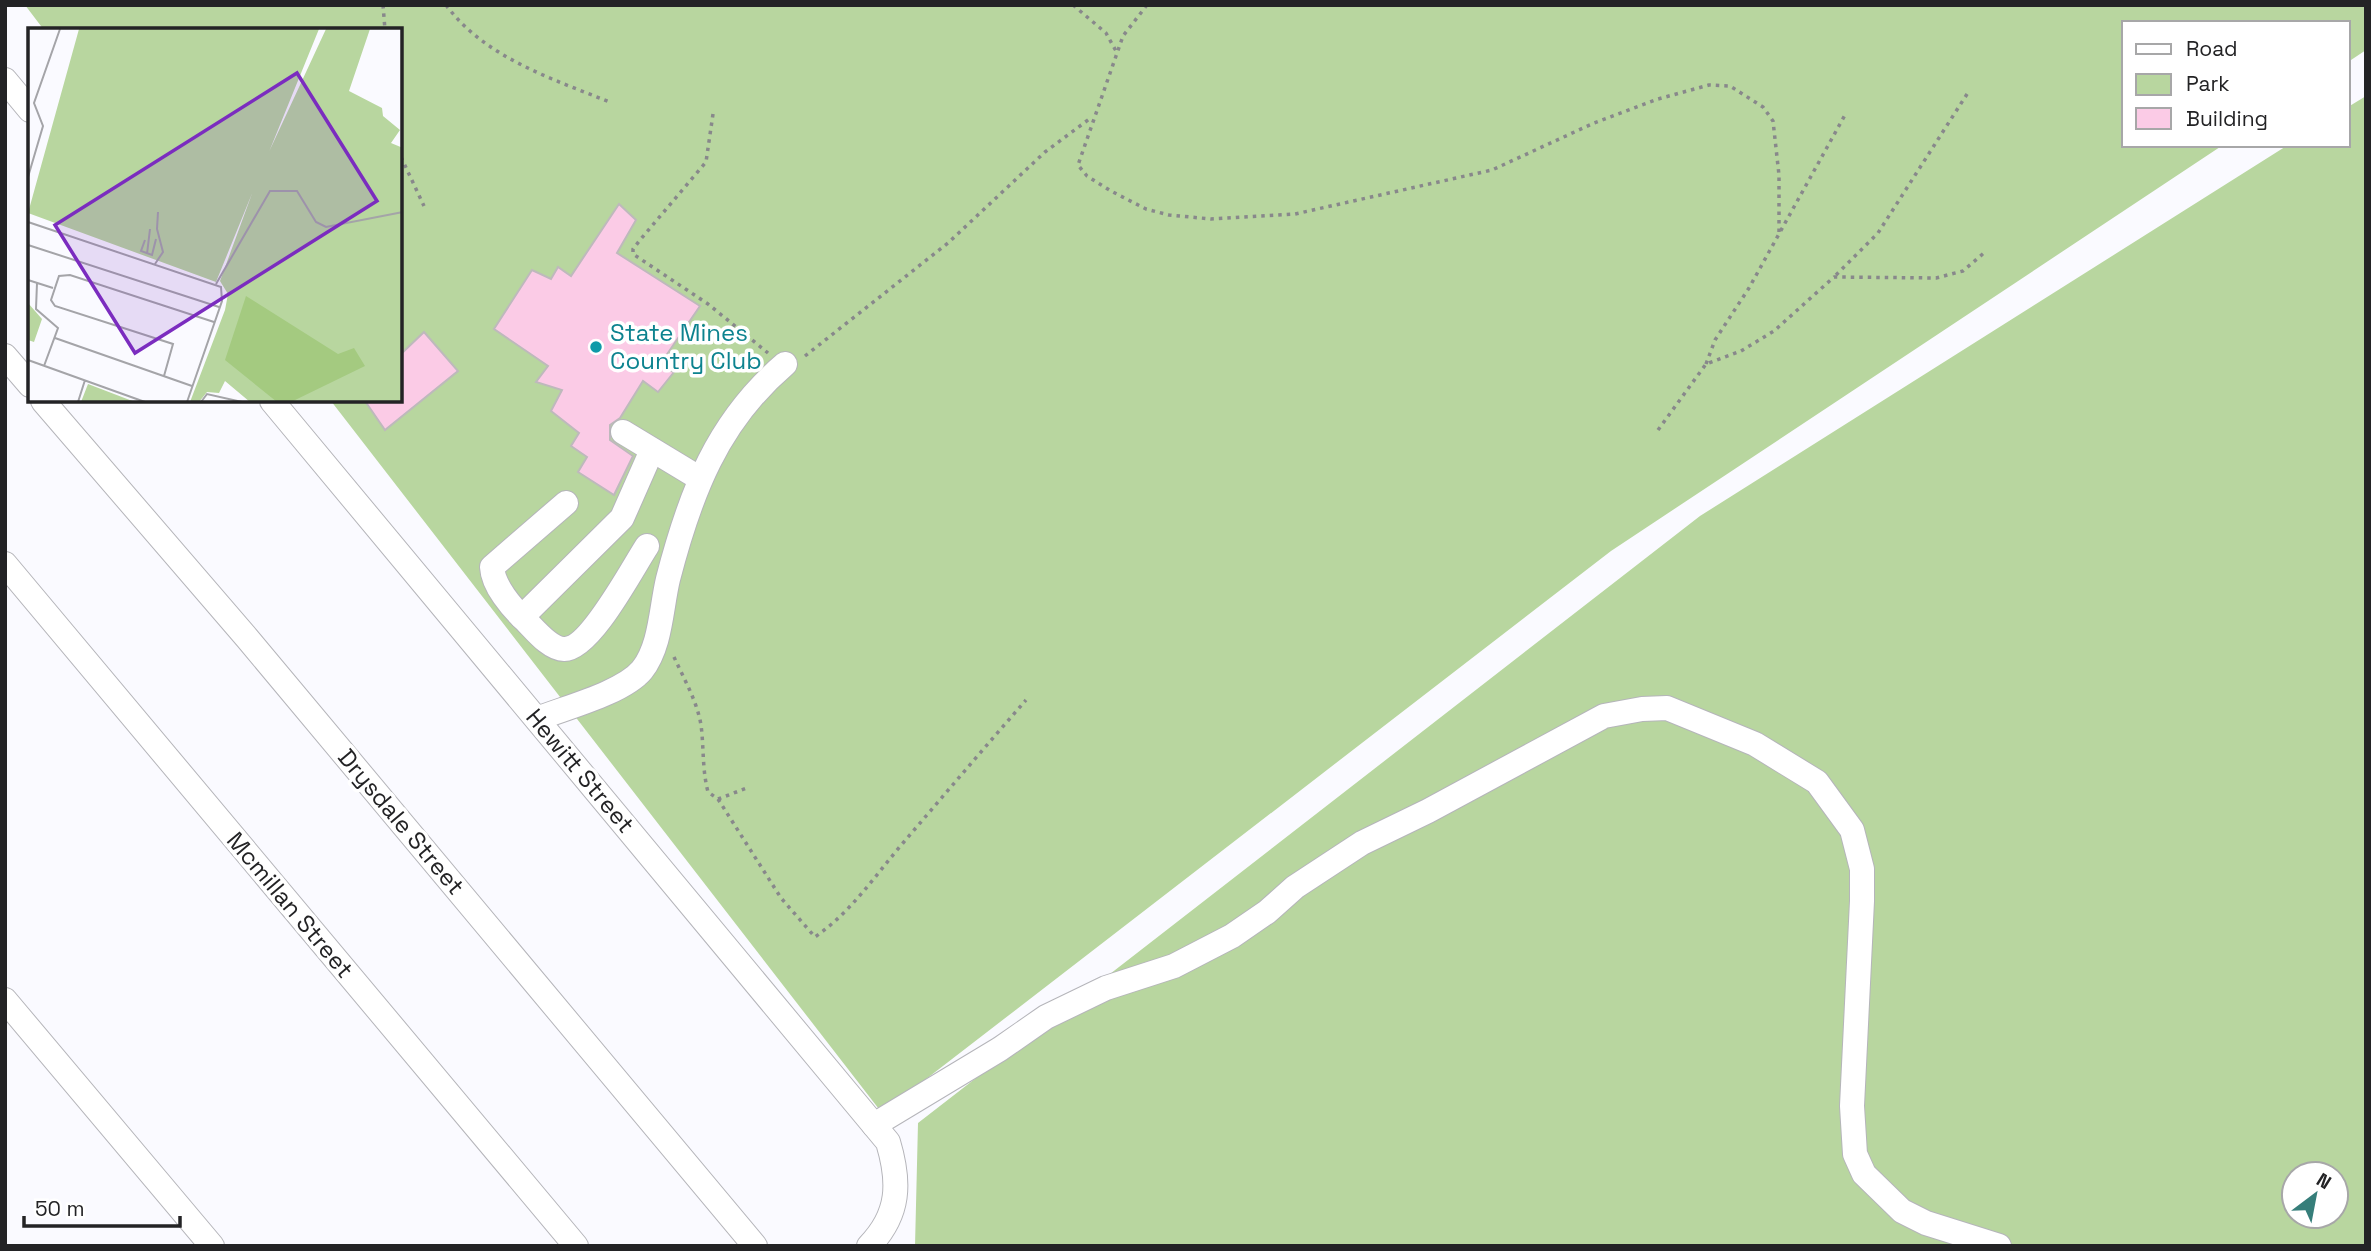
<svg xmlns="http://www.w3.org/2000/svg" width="2371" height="1251" font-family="'Space Grotesk',sans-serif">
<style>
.green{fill:#b8d69f;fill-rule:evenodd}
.building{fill:#fbcbe6;stroke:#beb9bc;stroke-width:2}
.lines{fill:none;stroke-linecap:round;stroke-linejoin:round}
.minor-casing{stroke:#b5b5ba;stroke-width:26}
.path{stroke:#88888b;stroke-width:3.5;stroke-dasharray:3.5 5;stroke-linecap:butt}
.minor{stroke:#fff;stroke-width:24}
.culture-dot{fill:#0f9aa8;stroke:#fff;stroke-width:2.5}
.labels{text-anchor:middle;stroke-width:7;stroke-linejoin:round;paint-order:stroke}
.culture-label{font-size:24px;fill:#0d838f;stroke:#fff;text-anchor:start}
.street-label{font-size:24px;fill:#232325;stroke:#fff}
.inset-road{fill:none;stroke:#a4a4a8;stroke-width:2}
.view{fill:#7b2cbf;fill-opacity:0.15;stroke:#7b2cbf;stroke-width:3.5}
.inset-edge{fill:none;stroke:#232325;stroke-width:3.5}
</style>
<rect width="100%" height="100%" fill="#fafaff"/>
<!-- green -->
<g class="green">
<path d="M25,5H2366V50L2348,62V23H2124V145H2223L1611,551L882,1113L331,401H401V30H44Z"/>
<path d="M2366,96V1246H915L918,1123L1700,516L2288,145H2348V107ZM2294,1174H2336V1216H2294Z"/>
</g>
<!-- building -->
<g class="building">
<path d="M619,204L636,220L617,253L700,306L659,366L674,372L658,392L643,381L620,418L610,425V440L633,456L614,495L578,472L587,457L571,446L579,433L551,411L562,390L536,382L548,366L494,329L532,270L551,279L558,267L571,276Z"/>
<path d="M424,332L458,371L385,430L365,401H401V354Z"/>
</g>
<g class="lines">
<defs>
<g id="minor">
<path d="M5,80L30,110"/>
<path d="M5,356L30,385"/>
<path d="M43,401L247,638L755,1246"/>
<path d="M272,401L888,1142C900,1182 900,1214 869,1246"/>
<path d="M623,432L699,478"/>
<path d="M566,503L492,567C493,586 512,608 526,621C535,630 550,649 564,649C590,650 633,567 647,546"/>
<path d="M5,564L576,1246"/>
<path d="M522,617L622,518L652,450"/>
<path d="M537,719C564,708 623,693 642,670C661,646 661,608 668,579C690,494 717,422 785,364"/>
<path d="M5,1000L212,1246"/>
<path d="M874,1125L1000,1049L1046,1017L1106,988L1174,966L1232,936L1267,912L1295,887L1362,843L1428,811L1604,716L1642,709L1667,708L1755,744L1817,782L1852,830L1862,869V901L1852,1106L1855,1154L1864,1174L1902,1211L1926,1223L1999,1246"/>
</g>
</defs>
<!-- minor casing -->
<use href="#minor" class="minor-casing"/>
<!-- path -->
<g class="path">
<path d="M383,5L385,30"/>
<path d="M446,5C485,58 553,79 612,103"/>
<path d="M1073,5L1106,33L1116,51"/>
<path d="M1147,5L1123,36L1078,165L1087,176L1111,191L1146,209L1169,215L1211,219L1295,214L1492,170L1594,123L1658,99L1709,85L1730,86L1763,107L1773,121L1779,175V234"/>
<path d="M713,114L706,162L640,240L633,249V254L708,304L768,353"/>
<path d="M401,157L424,206"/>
<path d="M1836,275L1878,233L1969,91"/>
<path d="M805,356L948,243L1045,152L1092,117"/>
<path d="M1706,364L1715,340L1749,288L1845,115"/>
<path d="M1658,430L1706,364L1741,351L1774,331L1834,277L1936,278L1963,271L1985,252"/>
<path d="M674,657C684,679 697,701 701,725C704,748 702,769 708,792L718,799L747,788"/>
<path d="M718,799L781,898L815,937C852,911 874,877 903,843C944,795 985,747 1026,700"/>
</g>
<!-- minor -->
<use href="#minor" class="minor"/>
</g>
<!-- markers -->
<circle class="culture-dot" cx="596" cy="347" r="7"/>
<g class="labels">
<!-- culture labels -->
<g class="culture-label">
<text x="610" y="341">State Mines<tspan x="610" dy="28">Country Club</tspan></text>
</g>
<!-- street labels -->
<g class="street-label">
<text transform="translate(580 771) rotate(50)" y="8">Hewitt Street</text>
<text transform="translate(401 822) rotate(50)" y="8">Drysdale Street</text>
<text transform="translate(290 905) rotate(50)" y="8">Mcmillan Street</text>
</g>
</g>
<!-- overview -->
<g transform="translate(28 28)">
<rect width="374" height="374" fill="#fafaff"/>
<path d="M51,1H291L188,254L0,185ZM298,1H342L321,63L354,80L355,88L372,102L363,115L375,120L374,374H222L197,353L191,365L179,364L171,374H162L197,282L200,266L192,253L233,141ZM0,275L14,291L6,314L0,312ZM60,356L107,374H53Z" fill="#b8d69f"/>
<path d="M218,268L310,326L326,320L337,338L263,374H249L197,332Z" fill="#a4ca80"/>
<path class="inset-road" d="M0,149L15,98L6,75L32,1M0,194L193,259L194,273L159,374M117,212L113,223L124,227L128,211M0,217L191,279M119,226L122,201M127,236L135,224L129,201L130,184M0,252L25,260M9,255L8,281L30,300L16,338M188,256L242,163H269L288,194L298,199L375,184M27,310L164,358M0,332L117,374M136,348L145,316L27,278L23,272L31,248L42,247L186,294M50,374L57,352M173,374L179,366L214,374"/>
<path class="view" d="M269,45L349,173L107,325L27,197Z"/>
<rect width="374" height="374" class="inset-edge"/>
</g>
<!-- border -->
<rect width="2371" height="1251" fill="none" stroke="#232325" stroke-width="14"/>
<!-- legend -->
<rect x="2122" y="21" width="228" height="126" fill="#ffffff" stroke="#a7a7a8" stroke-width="2"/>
<rect x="2136" y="44" width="35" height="10" fill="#ffffff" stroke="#a7a7a8" stroke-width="2"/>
<text x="2186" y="56" font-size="21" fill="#232325">Road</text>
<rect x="2136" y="74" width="35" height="21" fill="#b8d69f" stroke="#a7a7a8" stroke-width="2"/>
<text x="2186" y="91" font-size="21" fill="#232325">Park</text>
<rect x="2136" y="108" width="35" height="21" fill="#fbcbe6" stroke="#a7a7a8" stroke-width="2"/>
<text x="2186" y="126" font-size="21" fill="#232325">Building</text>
<!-- north arrow -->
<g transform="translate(2315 1195) rotate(32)"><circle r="33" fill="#ffffff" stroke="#a7a7a8" stroke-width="2"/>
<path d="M0-5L12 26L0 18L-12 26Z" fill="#367e7a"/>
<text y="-10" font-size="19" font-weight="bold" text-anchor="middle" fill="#232325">N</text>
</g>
<!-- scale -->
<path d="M24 1216v10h156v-10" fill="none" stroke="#232325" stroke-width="3.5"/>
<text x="35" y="1216" font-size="21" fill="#232325" stroke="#ffffff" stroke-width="5" paint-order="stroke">50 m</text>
</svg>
